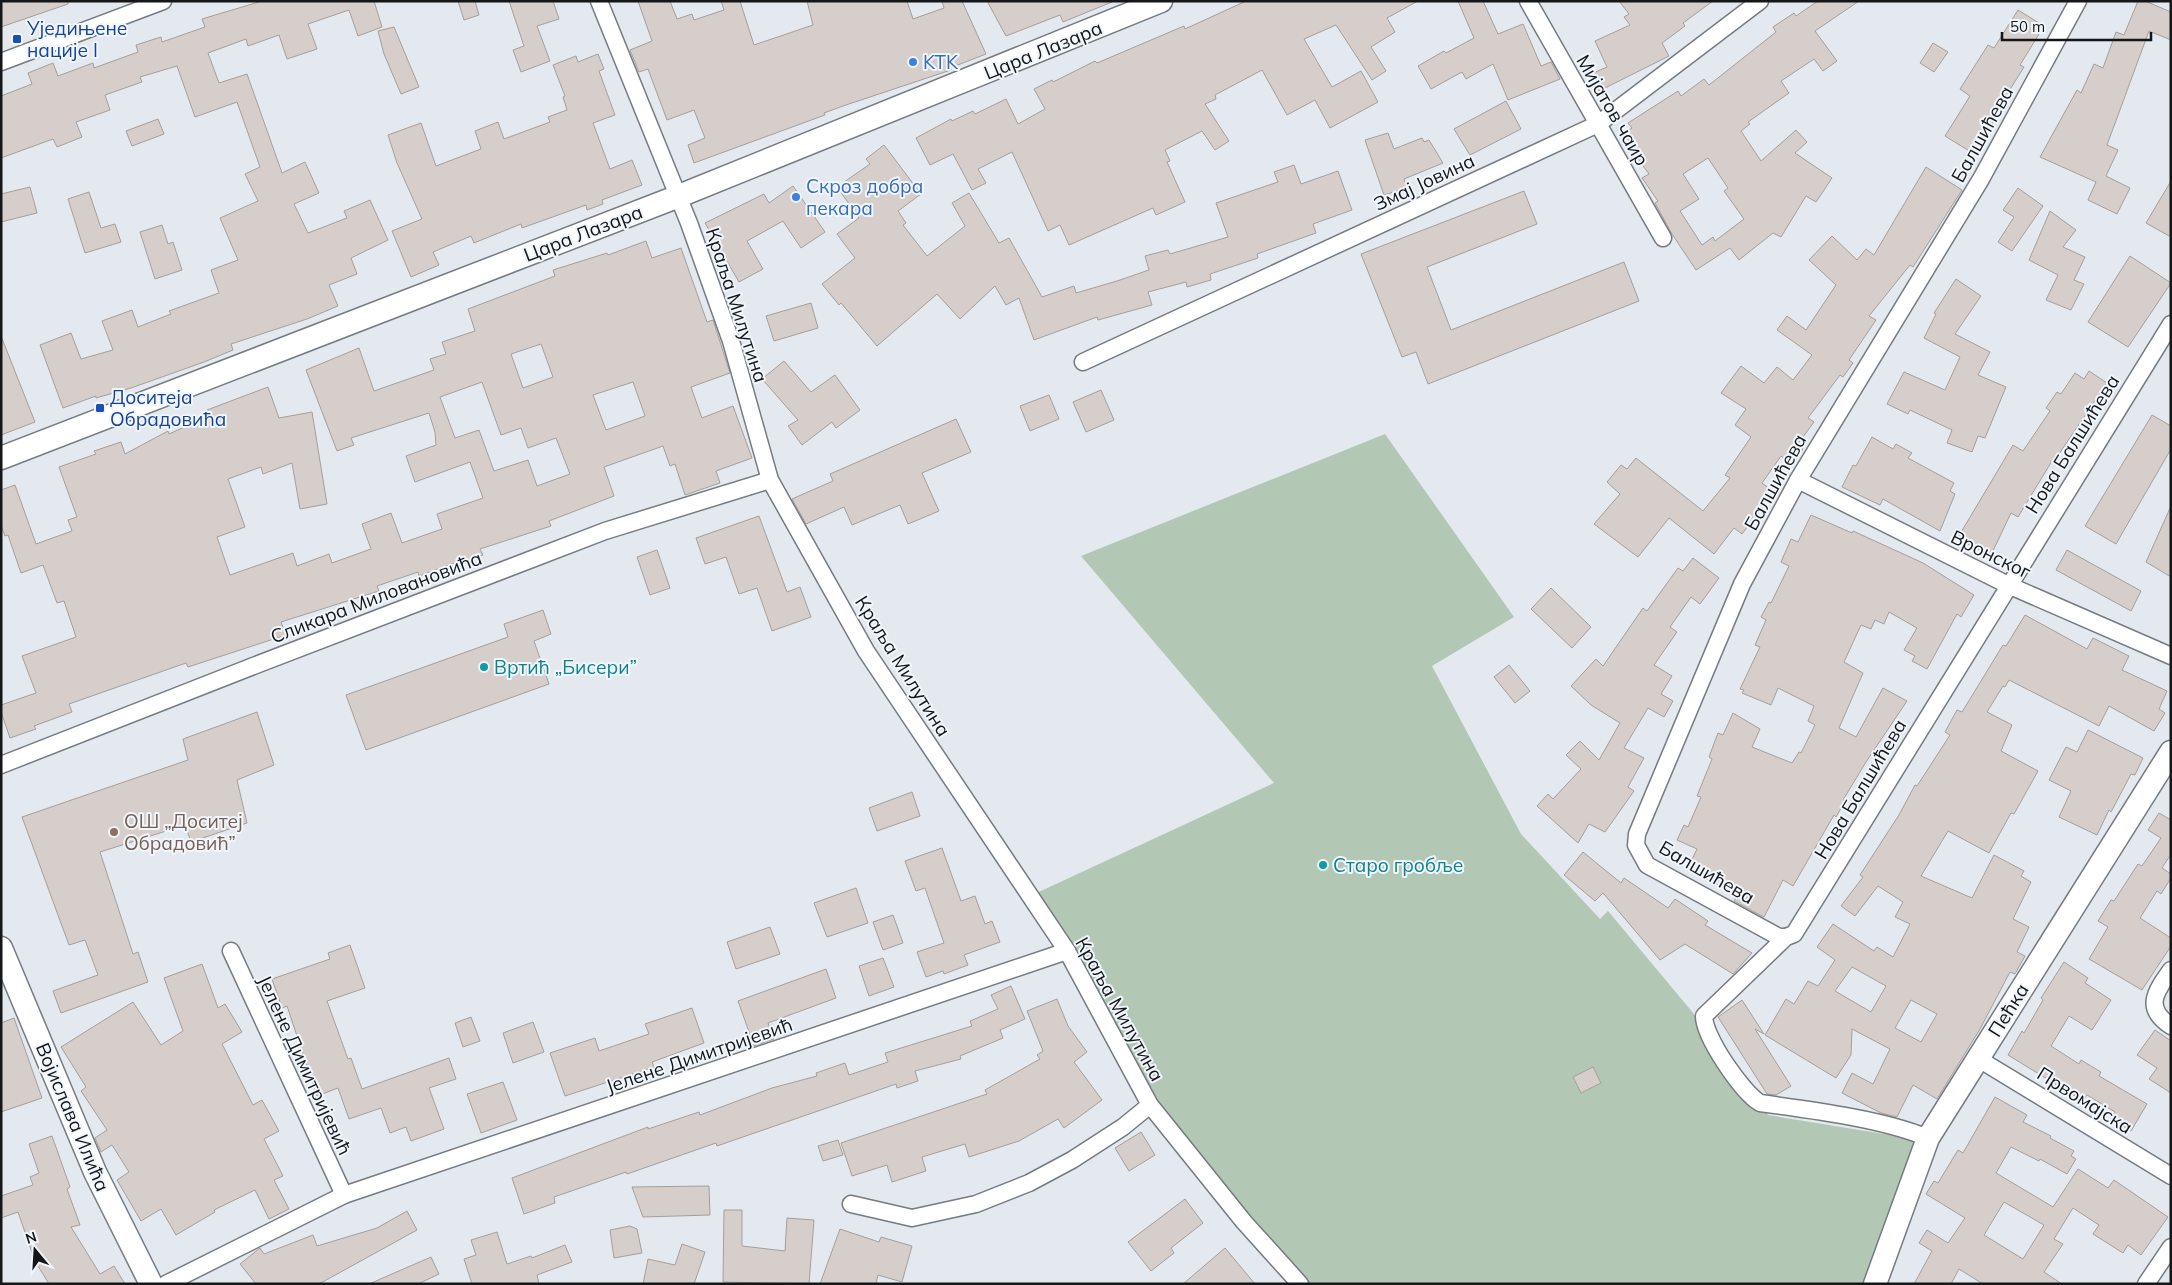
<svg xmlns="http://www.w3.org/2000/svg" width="2172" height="1285" font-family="Mulish,sans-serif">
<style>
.green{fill:#b2c8b5}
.building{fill:#d6cecb;stroke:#a59e9b;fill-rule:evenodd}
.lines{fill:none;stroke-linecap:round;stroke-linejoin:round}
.street-casing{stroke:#757b80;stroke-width:19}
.secondary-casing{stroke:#757b80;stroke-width:25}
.street{stroke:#fff;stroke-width:16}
.secondary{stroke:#fff;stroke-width:22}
.transit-dot{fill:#1a4fb4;stroke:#f0f6fc;stroke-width:2}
.shop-dot{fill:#3f7fe0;stroke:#f0f6fc;stroke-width:2}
.culture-dot{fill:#0f9aa8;stroke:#f0f6fc;stroke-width:2}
.education-dot{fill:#8d6e63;stroke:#f0f6fc;stroke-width:2}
.labels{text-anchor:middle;stroke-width:4;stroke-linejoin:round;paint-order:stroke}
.transit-label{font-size:19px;fill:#164399;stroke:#f0f6fc;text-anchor:start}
.street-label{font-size:19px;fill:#141618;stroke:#f0f6fc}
.shop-label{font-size:19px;fill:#366cbe;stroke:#f0f6fc;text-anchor:start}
.culture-label{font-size:19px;fill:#0d838f;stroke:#f0f6fc;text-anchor:start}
.education-label{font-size:19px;fill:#785e54;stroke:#f0f6fc;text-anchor:start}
</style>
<rect width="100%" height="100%" fill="#e3e9ef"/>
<!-- green -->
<path class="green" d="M1385,434L1514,617L1432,666L1521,834L1600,919L1608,911L1709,1032L1768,1115L1927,1141L1875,1284H1300L1150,1105L1030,896L1274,783L1081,556Z"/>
<!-- building -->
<g class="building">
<path d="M1,1H68V4L1,27Z"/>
<path d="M262,1H374L382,27L358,36L349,10L308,24L317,49L287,59L279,35L248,46L246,39L208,53L219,83L247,74L282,173L305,162L319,193L294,204L308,233L347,218L344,211L370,200L388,240L351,258L357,274L329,285L338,306L307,319L231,344L233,350L204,362L131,388L96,398V396L63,408L40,345L71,333L81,359L113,350L102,321L132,310L138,327L171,314L169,311L219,293L211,270L238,260L220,218L258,201L245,174L260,167L237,102L195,117L177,66L140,77L142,82L105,95L110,110L76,122L82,137L57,147L53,139L1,158V96L32,84L28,73L53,63L58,76L93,63L94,68L138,52L136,45L161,37L162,42L205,27L202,19Z"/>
<path d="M458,1H475L479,15L464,20Z"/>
<path d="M509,1H553L559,19L537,26L550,61L521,72L513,50L524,46Z"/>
<path d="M638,1H670L677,19L692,14L694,20L724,10L721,1H740L754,45L813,25L807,1H907L913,19L944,8L942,1H962L986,54L950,68L951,70L843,106L824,113L825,115L694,163L688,145L705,138L694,110L667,120L648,69L639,72L630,50L652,41Z"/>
<path d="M987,1H1112V2L1063,22L1060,15L1006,36Z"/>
<path d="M1246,1H1418L1387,18L1395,32L1371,47L1386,71L1372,80L1336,25L1304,39L1332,87L1361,71L1378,102L1330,128L1315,100L1287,115L1262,70L1215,95L1216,99L1205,104L1229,141L1215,150L1202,131L1165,150L1170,161L1167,162L1185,202L1156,215L1153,208L1069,245L1060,225L1048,231L1012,152L978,169L986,183L972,190L953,154L930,165L916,138L951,119L952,121L973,111L975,114L1006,99L1018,124L1045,109L1034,89L1052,80L1053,82L1095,61L1097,63L1184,26L1185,29Z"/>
<path d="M1458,1H1483L1498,34L1523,24L1541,66L1551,62L1560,79L1508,100L1493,64L1466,79L1462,72L1431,89L1418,66L1444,51L1446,53L1474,38Z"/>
<path d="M1619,1H1713L1683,23L1685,26L1662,43L1669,56L1599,91L1591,74L1607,67L1595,41L1630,25L1624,17L1629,14Z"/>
<path d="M1818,1H1859L1815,31L1837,61L1823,71L1814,59L1781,81L1789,93L1748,122L1750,124L1741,131L1761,161L1796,130L1807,142L1795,153L1832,178L1816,202L1806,196L1781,237L1773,233L1739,260L1730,248L1696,270L1672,234L1655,203L1658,201L1642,178L1649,174L1631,149L1633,147L1624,133L1632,128L1628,123L1678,91L1681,96L1704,79L1709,85L1776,32L1773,27L1794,13L1796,16ZM1708,158L1728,188L1724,191L1744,219L1715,241L1713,237L1702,245L1680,211L1699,199L1683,174Z"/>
<path d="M2138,1H2145L2171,12V40L2149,31L2107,145L2118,150L2106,176L2130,188L2117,214L2088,200L2096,182L2040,157L2077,90L2081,93L2094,64L2103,68L2116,32L2124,35Z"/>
<path d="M2018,10L2044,26L2020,65L2024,67L2009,91L2011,92L1974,154L1945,136L1970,96L1960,89L1988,45L1994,48Z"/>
<path d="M394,27L419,87L401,94L384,54L378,31Z"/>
<path d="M1933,43L1948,52L1934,72L1920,63Z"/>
<path d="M598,54L604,69L599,71L615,115L593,123L610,169L632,160L642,185L602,200L603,204L587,210L586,205L522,228L521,224L474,243L471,236L433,252L439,265L411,277L392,231L422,219L397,163L388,135L421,123L436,166L481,149L475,131L498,122L504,139L550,122L548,117L567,110L563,97L565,96L553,65L576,56L578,62Z"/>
<path d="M1506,101L1521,129L1470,155L1454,129Z"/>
<path d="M158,119L164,134L132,146L126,131Z"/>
<path d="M1388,133L1394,149L1422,138L1424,142L1429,140L1443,163L1404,179L1407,188L1384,195L1365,140Z"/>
<path d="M884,145L921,194L898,211L906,223L903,225L927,256L965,226L952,203L969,193L999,243L1009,238L1042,297L1074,286L1076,293L1117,281L1149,270L1145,256L1168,250L1170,254L1228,237L1216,203L1278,182L1274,172L1294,165L1301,184L1338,171L1352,210L1313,224L1316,233L1257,254L1258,258L1210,274L1211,280L1187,287L1186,282L1148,292L1152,305L1098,320L1097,317L1034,340L1019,298L1006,305L995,286L960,319L937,294L877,346L841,303L839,305L822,284L855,258L837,234L859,218L837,187L870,164L866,159Z"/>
<path d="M1926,167L1962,190L1913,267L1910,265L1869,316L1876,320L1849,360L1853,363L1843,377L1840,375L1808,418L1814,422L1797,445L1803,449L1792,464L1781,456L1762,483L1774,492L1742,534L1734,528L1714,554L1669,518L1638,557L1594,524L1620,494L1607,482L1621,465L1627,469L1636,458L1703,511L1730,478L1725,475L1751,437L1735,425L1746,409L1721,393L1741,366L1764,383L1777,367L1793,380L1812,355L1777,330L1787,316L1806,330L1836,285L1809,260L1832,236L1857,260L1866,249L1874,255Z"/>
<path d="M2171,181V237L2146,223Z"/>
<path d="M793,186L825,232L801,248L783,221L747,241L763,269L739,282L705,223L764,194L769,203Z"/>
<path d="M30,187L37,213L1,222V194Z"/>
<path d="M2018,188L2043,206L2012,251L1998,242L2014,217L2003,210Z"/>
<path d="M1524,191L1537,224L1427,267L1451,330L1624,262L1639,301L1428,384L1416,352L1402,357L1361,254Z"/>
<path d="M89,192L101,228L115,224L121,242L85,253L68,199Z"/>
<path d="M2050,211L2076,230L2063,247L2085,257L2074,280L2084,284L2071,310L2046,300L2058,275L2029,260Z"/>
<path d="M162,225L168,244L173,242L182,270L155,279L140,232Z"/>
<path d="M646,241L652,258L681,248L707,322L713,320L730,373L691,387L702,418L733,406L752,458L716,471L720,483L685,495L675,464L670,466L663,446L604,467L614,496L549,521L551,526L480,549L483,555L455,565L454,563L419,576L418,572L377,586L379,591L281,622L286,635L188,667L186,663L69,704L72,712L34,726L36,729L10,738L1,712V705L36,693L22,656L76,637L64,601L57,603L43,565L21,573L8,535L5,536L1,525V490L15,485L36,544L72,531L68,520L77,517L59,467L96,454L94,451L121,442L125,454L168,431L169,434L209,416L207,410L268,387L279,418L312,412L327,504L300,509L292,463L263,474L261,467L228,479L245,527L217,537L230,575L293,553L297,566L329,554L332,563L371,549L362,524L391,513L402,543L442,529L437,514L483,498L470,462L415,482L406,456L436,445L435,432L429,413L351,438L354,445L337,451L306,370L359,348L374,391L434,370L430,359L446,354L442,342L475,331L468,309L555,276L553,270L607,253L608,255ZM541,344L553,377L523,388L511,354ZM482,382L501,435L521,428L528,448L556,438L570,474L537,486L528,460L494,471L479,430L455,438L440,397ZM633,382L645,416L606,430L593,395Z"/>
<path d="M2130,256L2171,283L2128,347L2088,322Z"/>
<path d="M1956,279L1981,296L1955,334L1990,352L1978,375L2006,387L1985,438L1978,436L1972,452L1947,443L1952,430L1910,410L1908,414L1887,404L1904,372L1945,390L1960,357L1924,338L1936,314L1934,313Z"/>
<path d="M811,303L818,328L774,341L766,316Z"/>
<path d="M1,336L35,422L1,435Z"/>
<path d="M784,361L811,392L835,375L860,410L836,428L832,422L802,445L788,426L798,420L762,379Z"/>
<path d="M2089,371L2107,383L2057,457L2055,456L2018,517L2011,513L1991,555L1957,539L2013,445L2023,451L2050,411L2046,408L2057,392L2061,394L2075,373L2084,379Z"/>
<path d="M1101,390L1114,420L1086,432L1073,402Z"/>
<path d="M1049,395L1059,419L1030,431L1020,406Z"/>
<path d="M2152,415L2171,426V449L2116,544L2085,526Z"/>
<path d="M956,419L971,452L922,473L939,511L908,524L900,505L852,525L844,507L806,524L792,499L833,481L830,474Z"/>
<path d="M1872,437L1893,449L1896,444L1912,453L1908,458L1954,483L1950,491L1955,494L1940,531L1883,499L1880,505L1842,487L1853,465L1856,466Z"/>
<path d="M2171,506V577L2146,562Z"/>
<path d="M1811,515L1852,533L1853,531L1923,563L1974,595L1961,617L1957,614L1927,669L1912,661L1915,656L1904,650L1917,628L1889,612L1884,624L1875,620L1871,629L1861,625L1844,662L1863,673L1839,728L1856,737L1883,688L1907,701L1866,762L1843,800L1845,801L1836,817L1834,815L1793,886L1783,880L1764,917L1734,901L1738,894L1687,870L1697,849L1677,840L1684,825L1688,827L1701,797L1697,796L1712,759L1709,757L1718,733L1723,735L1733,713L1760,729L1752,747L1792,763L1799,752L1801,753L1815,725L1808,721L1814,706L1778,688L1771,705L1742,693L1744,690L1740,689L1760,647L1755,645L1766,620L1761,617L1769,602L1771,603L1789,566L1781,562L1791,539L1798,542Z"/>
<path d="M759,516L787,592L800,587L811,617L772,631L757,588L739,594L726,557L705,564L696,538Z"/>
<path d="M657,550L670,588L650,595L637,557Z"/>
<path d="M2067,550L2141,591L2131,611L2056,570Z"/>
<path d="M1693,558L1719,578L1700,604L1691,597L1670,627L1677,632L1654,665L1672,676L1661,694L1673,701L1664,717L1648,708L1624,748L1644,758L1628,787L1634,791L1605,832L1589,824L1578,843L1537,806L1548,794L1553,799L1581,769L1566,755L1580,741L1599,760L1620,723L1591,705L1571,686L1596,659L1603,666L1643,608L1647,611L1678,568L1683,571Z"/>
<path d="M1551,588L1591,627L1572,648L1531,609Z"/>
<path d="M543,610L551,634L534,641L549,684L366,750L346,695L508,637L504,624Z"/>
<path d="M2025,615L2087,649L2093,638L2129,656L2122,670L2167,691L2159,709L2165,713L2154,731L2109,706L2099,726L2009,680L2005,687L2003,686L1987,712L2012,725L2001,751L2038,771L2014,814L2011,813L1989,853L1948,831L1921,876L1972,898L1994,855L2024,871L2021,876L2031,882L2013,919L2029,927L2017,952L2025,956L2015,974L2010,972L1980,1029L1937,1099L1913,1085L1897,1117L1881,1113L1842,1093L1852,1073L1873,1084L1890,1049L1852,1029L1851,1055L1836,1078L1765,1035L1786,999L1794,1004L1808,981L1818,986L1835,960L1817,947L1833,924L1874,951L1877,947L1893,957L1910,924L1895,917L1903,902L1878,886L1855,916L1841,906L1863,877L1860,875L1899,815L1915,785L1917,786L1950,735L1945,732L1957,710L1962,712L2003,645L2006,646ZM1852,967L1886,986L1871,1012L1835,991ZM1911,1000L1937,1014L1921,1042L1895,1028Z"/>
<path d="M1509,665L1530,691L1515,703L1494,677Z"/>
<path d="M257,712L274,765L237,780L247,823L191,842L185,825L100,852L133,954L138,952L148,982L61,1013L53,991L98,975L85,940L69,945L22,817L188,760L183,739Z"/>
<path d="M2088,730L2143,758L2135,775L2131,774L2111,812L2109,810L2097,835L2059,817L2071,791L2049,780L2066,747L2077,752Z"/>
<path d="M912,792L920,816L877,831L869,808Z"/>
<path d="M2159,813L2171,820V854L2162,868L2171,874V878L2161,894L2157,891L2140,918L2171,938V946L2142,990L2089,959L2108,927L2098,921L2111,900L2114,901L2138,864L2142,866L2161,838L2148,830Z"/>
<path d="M942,848L961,901L975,896L985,924L992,921L1000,942L964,955L968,965L944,974L943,971L926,977L917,952L944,943L925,888L916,891L905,861Z"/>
<path d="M1583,852L1621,883L1624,878L1668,908L1675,899L1708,921L1705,925L1752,953L1733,974L1685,944L1660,960L1603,893L1595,901L1564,875Z"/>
<path d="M856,888L868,923L827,937L814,903Z"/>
<path d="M893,915L903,943L883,950L873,922Z"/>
<path d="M770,927L780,954L736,969L727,942Z"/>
<path d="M350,945L365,988L327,1001L348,1059L351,1058L362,1089L449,1058L456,1079L429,1088L444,1129L411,1141L406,1127L390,1133L381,1108L349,1119L338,1088L317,1096L287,1006L282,1008L272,979L330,959L328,953Z"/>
<path d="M883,958L894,987L869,996L859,966Z"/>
<path d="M2064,962L2088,978L2085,983L2111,1000L2092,1030L2069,1016L2051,1046L2079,1064L2081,1060L2101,1072L2099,1076L2147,1104L2131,1131L2111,1119L2115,1112L2087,1095L2083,1101L2008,1055L2022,1031L2024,1033L2043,1000L2041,998Z"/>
<path d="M202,964L218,1008L225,1004L242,1032L222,1044L253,1105L262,1100L279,1131L264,1139L283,1176L274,1180L289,1209L269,1219L255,1190L214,1210L215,1212L176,1235L161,1209L141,1221L117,1180L129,1172L112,1145L101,1152L95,1138L107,1130L81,1091L86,1087L61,1047L133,1002L161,1045L183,1031L164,978Z"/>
<path d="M826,969L836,998L768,1023L774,1039L754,1046L738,1001Z"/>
<path d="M1011,986L1025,1019L1000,1030L1003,1038L960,1056L961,1059L915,1071L918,1081L897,1088L896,1084L717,1146L716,1143L627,1174L626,1172L554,1197L555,1203L524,1214L512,1178L648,1127V1129L699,1112L700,1115L772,1088L817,1076L816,1073L845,1063L849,1075L888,1062L885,1053L972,1026L970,1021L998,1009L991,995Z"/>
<path d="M1057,999L1068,1026L1087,1052L1074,1062L1102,1100L1064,1128L1058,1119L1019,1141L969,1157L965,1144L922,1157L926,1171L892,1182L887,1165L852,1176L841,1143L987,1094L985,1090L1040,1059L1037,1055L1043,1051L1027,1011Z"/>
<path d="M1742,1000L1764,1034L1755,1029L1791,1086L1776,1095L1767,1094L1718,1017Z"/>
<path d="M692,1008L704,1043L652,1062L654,1067L565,1096L550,1053L595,1038L599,1051L649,1034L645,1024Z"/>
<path d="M471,1017L480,1041L463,1047L455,1023Z"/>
<path d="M14,1018L42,1098L1,1112V1023Z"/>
<path d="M533,1022L544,1052L513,1063L503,1033Z"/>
<path d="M2155,1030L2171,1041V1093L2149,1079L2157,1068L2137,1055Z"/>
<path d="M1593,1067L1601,1083L1581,1093L1573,1077Z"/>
<path d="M503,1082L517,1120L481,1133L467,1094Z"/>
<path d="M1995,1097L2027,1115L2023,1122L2051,1136L2050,1138L2074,1151L2071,1156L2076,1159L2067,1174L2040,1159L2039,1161L2011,1147L1996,1173L2053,1207L2078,1169L2108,1188L2114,1180L2168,1217L2141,1255L2128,1245L2123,1253L2093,1234L2099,1225L2073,1208L2054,1239L2063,1244L2044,1272L2062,1284H1983L1959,1269L1951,1284H1914L1932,1251L1919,1243L1927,1230L1948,1243L1965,1218L1926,1194L1934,1181L1938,1183L1958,1150L1963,1153ZM2004,1202L2044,1225L2023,1259L1984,1235Z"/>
<path d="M1141,1132L1155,1155L1129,1171L1115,1148Z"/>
<path d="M52,1136L70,1187L67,1189L80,1225L71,1227L100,1274L114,1266L125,1284H49L35,1261L18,1212L1,1218V1196L33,1185L30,1177L39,1173L29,1144Z"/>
<path d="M838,1140L843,1155L823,1161L818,1146Z"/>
<path d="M709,1186L710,1215L643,1217L632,1187Z"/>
<path d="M1185,1199L1203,1223L1171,1248L1174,1253L1151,1271L1128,1242Z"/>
<path d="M724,1210H742V1246L785,1251L787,1218L814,1220L809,1284L723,1282Z"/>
<path d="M407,1211L417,1230L319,1284H256L240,1264L260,1248L264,1254L313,1235L317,1246L377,1228Z"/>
<path d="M630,1226L637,1229L642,1253L614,1258L610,1230Z"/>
<path d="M840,1229L879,1242L881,1237L912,1246L902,1282L878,1275L876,1284H820Z"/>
<path d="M497,1232L507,1264L531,1256L532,1258L565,1245L572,1262L537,1275L539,1284H472L464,1259L476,1255L471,1240Z"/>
<path d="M682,1244L705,1252L694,1284H643L648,1259L675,1265Z"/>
<path d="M1225,1248L1255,1284H1183Z"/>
<path d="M431,1257L439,1274L418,1284H369Z"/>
</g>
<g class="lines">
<defs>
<g id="street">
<path d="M599,1L689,223L731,341L770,480L866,651L1067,951L1150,1105L1244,1222L1300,1284"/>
<path d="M1528,1L1663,238"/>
<path d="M1,62L163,1"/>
<path d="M1083,362L1598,124L1760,1"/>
<path d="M1798,480L2008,585L2171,656"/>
<path d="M1,765L256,665L605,531L770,480"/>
<path d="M1786,937H1779L1647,865L1636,845L1637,834L1742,584L1798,480L1981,179L2078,1"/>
<path d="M231,951L344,1195"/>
<path d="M2171,970C2156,991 2143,1008 2171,1026"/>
<path d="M1977,1058L2171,1176"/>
<path d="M1928,1138C1883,1119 1811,1110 1760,1103C1742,1092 1704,1037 1704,1016L1786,937L1794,934L2171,324"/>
<path d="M851,1204L912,1218L976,1204L1029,1183L1072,1160L1123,1127L1150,1105"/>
<path d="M166,1284L344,1195L1067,951"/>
<path d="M2146,1284L2171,1247"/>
</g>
<g id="secondary">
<path d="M1,458L679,196L1161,1"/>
<path d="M1,948L95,1172L151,1284"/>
<path d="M1875,1284L1928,1138L2171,752"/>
</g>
</defs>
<!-- street casing -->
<use href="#street" class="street-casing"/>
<!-- secondary casing -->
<use href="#secondary" class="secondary-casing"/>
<!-- street -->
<use href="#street" class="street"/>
<!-- secondary -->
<use href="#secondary" class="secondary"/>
</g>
<!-- markers -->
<g class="transit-dot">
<rect x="12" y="34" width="10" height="10" rx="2.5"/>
<rect x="95" y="403" width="10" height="10" rx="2.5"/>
</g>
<g class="shop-dot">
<circle cx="913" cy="62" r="5"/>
<circle cx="796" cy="197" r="5"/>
</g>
<g class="culture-dot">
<circle cx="484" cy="667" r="5"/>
<circle cx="1323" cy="865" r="5"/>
</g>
<circle class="education-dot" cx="114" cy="832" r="5"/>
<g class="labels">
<!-- transit labels -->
<g class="transit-label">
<text x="27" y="35">Уједињене<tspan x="27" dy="22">нације I</tspan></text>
<text x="110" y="404">Доситеја<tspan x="110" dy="22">Обрадовића</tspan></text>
</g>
<!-- street labels -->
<g class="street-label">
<text transform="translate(1043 50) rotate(-22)" y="7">Цара Лазара</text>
<text transform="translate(1613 110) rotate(60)" y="7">Мијатов чаир</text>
<text transform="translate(1982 134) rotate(-61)" y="7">Балшићева</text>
<text transform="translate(1424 182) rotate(-25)" y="7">Змај Јовина</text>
<text transform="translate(583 233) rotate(-21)" y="7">Цара Лазара</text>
<text transform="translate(737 305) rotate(72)" y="7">Краља Милутина</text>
<text transform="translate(2072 444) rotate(-58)" y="7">Нова Балшићева</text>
<text transform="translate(1775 482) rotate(-61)" y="7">Балшићева</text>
<text transform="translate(1991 554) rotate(26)" y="7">Вронског</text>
<text transform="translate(376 597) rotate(-21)" y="7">Сликара Миловановића</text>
<text transform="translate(903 666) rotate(58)" y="7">Краља Милутина</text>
<text transform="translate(1860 789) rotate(-59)" y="7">Нова Балшићева</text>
<text transform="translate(1707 872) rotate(30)" y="7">Балшићева</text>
<text transform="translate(1120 1009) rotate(61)" y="7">Краља Милутина</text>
<text transform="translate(2008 1010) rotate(-58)" y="7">Пећка</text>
<text transform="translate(699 1055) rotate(-19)" y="7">Јелене Димитријевић</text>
<text transform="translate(305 1065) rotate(65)" y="7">Јелене Димитријевић</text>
<text transform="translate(2085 1100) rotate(32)" y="7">Првомајска</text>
<text transform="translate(73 1117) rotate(67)" y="7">Војислава Илића</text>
</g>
<!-- shop labels -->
<g class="shop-label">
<text x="923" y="69">KTK</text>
<text x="806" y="193">Скроз добра<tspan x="806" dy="22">пекара</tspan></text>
</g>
<!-- culture labels -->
<g class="culture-label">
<text x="494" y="674">Вртић „Бисери”</text>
<text x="1333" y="872">Старо гробље</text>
</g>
<!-- education labels -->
<g class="education-label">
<text x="124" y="828">ОШ „Доситеј<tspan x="124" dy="22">Обрадовић”</tspan></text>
</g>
</g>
<!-- border -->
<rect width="2172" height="1285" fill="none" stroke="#141618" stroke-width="5"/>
<!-- north arrow -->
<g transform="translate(35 1250) rotate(342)" stroke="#f0f6fc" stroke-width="4" paint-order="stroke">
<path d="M0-4L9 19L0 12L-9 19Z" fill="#141618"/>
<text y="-8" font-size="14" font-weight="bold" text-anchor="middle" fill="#141618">N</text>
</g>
<!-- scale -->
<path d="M2002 32v8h149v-8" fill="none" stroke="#141618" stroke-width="2.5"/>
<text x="2010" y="32" font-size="15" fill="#141618" stroke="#f0f6fc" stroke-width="4" paint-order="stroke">50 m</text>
</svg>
